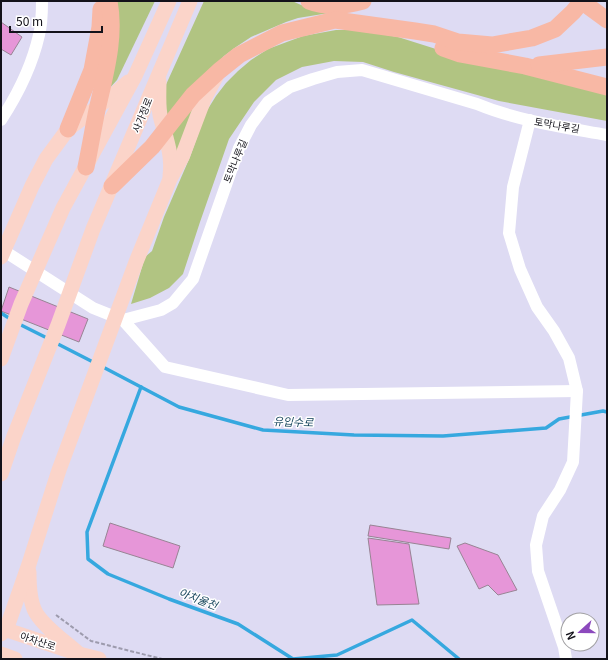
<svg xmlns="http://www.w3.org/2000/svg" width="608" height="660" font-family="Georgia,'Noto Sans KR',serif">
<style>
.green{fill:#b1c482}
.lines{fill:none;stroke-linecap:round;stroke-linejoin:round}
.stream{stroke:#36a8df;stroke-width:3.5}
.building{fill:#e696d8;stroke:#988494}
.path{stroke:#9d9bad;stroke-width:2;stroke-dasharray:4 2;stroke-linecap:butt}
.minor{stroke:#fff;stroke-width:12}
.major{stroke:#fbd4c9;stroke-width:15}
.highway{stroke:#f8b8a5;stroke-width:17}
.labels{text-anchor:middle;stroke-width:3;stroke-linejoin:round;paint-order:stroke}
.street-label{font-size:10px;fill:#13121a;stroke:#fff}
.water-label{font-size:11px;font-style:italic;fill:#19475e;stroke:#fff}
</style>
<rect width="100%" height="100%" fill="#dedbf3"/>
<!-- green -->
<g class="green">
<path d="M114,1H155L117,80L108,90Z"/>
<path d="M204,1H292L308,8L329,13L298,18L286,22L251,37L236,47L224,56L167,120L164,89Z"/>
<path d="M336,30H356L398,37L458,56L607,90V121L499,101L394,72L363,62L334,61L302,67L276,80L254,102L229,139L200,222L183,274L169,288L150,298L131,304L145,257L152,251L164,217L190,157L206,112L216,96L226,83L238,71L251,60L268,49L303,36Z"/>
<path d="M191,108L195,110L176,154L171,132Z"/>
</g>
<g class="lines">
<!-- stream -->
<g class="stream">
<path d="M1,313L12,320"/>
<path d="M17,323L49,339"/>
<path d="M54,342L95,363"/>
<path d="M101,366L179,407L263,430L354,435L443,436L546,428L559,419L603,411L607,412"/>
<path d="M141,387L87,532L88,559L108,574L169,599L238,624L293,659L337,655L412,620L459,659"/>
</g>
</g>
<!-- building -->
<g class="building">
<path d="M1,22L22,37L11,55L1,49Z"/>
<path d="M9,287L88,319L79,342L1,311Z"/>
<path d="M110,523L180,546L173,568L103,546Z"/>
<path d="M370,525L451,538L449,549L368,536Z"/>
<path d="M368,538L409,544L419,604L377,605Z"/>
<path d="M465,543L498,555L517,590L498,595L488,585L479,589L457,546Z"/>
</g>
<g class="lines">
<!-- path -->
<path class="path" d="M56,615L91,641L162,659"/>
<!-- minor -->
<g class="minor">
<path d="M1,120C18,94 32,66 39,35C42,24 42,12 42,1"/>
<path d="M530,120L513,187L509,233L520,269L537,307L554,331L569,358L577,391L573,462L560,490L543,516L536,545L538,571L564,647L566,659"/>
<path d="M1,249L93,308L123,320L161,310L173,303L193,279L239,148L251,125L268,102L290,87L313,79L337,72L362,70L477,104C518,121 563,127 607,135"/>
<path d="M123,320L165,367L288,395L577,391"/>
</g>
<!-- major -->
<g class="major">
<path d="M159,81C159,92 158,104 160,115C165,136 173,154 170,176"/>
<path d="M1,257L32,186L46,159L68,129L111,97L128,82"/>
<path d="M1,359L21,304L63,208L135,76L169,1"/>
<path d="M1,474L14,436L58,325L93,229L190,1"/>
<path d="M29,572C29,584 30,603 36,613C46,629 65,641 79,654"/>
<path d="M1,628L79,654L99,659"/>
<path d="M1,634L6,630L29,564L59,470L136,262L170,179L182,157L204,99L216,77"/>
<path d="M1,654L15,659"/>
</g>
<!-- highway -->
<g class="highway">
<path d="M309,1C327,8 344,6 363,1"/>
<path d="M581,1L607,20"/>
<path d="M443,48L460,54L525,66L607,87"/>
<path d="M539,65L607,57"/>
<path d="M68,129L92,70L100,27L101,9"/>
<path d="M86,167C90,148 93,129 97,110C105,74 116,37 109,1"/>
<path d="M112,186L152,147L193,95L219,71L239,55L282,33L335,20L415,31L434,34L458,42L492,45L532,38L555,29L573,12L582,1"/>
</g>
</g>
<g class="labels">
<!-- street labels -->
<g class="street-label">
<text transform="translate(142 115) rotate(-68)" y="4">사가정로</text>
<text transform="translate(557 125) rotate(10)" y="4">토막나루길</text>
<text transform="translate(235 161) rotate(-68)" y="4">토막나루길</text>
<text transform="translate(38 641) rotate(18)" y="4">아차산로</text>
</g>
<!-- water labels -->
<g class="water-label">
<text transform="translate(293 422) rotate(2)" y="4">유입수로</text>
<text transform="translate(198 599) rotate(21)" y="4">아치울천</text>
</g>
</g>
<!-- border -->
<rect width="608" height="660" fill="none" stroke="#13121a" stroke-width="4"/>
<!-- north arrow -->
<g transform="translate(580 632) rotate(249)"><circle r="19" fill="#ffffff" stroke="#a1a0a3"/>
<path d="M0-3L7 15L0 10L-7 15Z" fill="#8c49bd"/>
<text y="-6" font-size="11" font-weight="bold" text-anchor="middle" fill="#13121a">N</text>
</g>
<!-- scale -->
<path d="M10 26v6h92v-6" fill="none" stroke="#13121a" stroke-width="2"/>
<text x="16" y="26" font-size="12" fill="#13121a" stroke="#ffffff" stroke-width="3" paint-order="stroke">50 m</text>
</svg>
